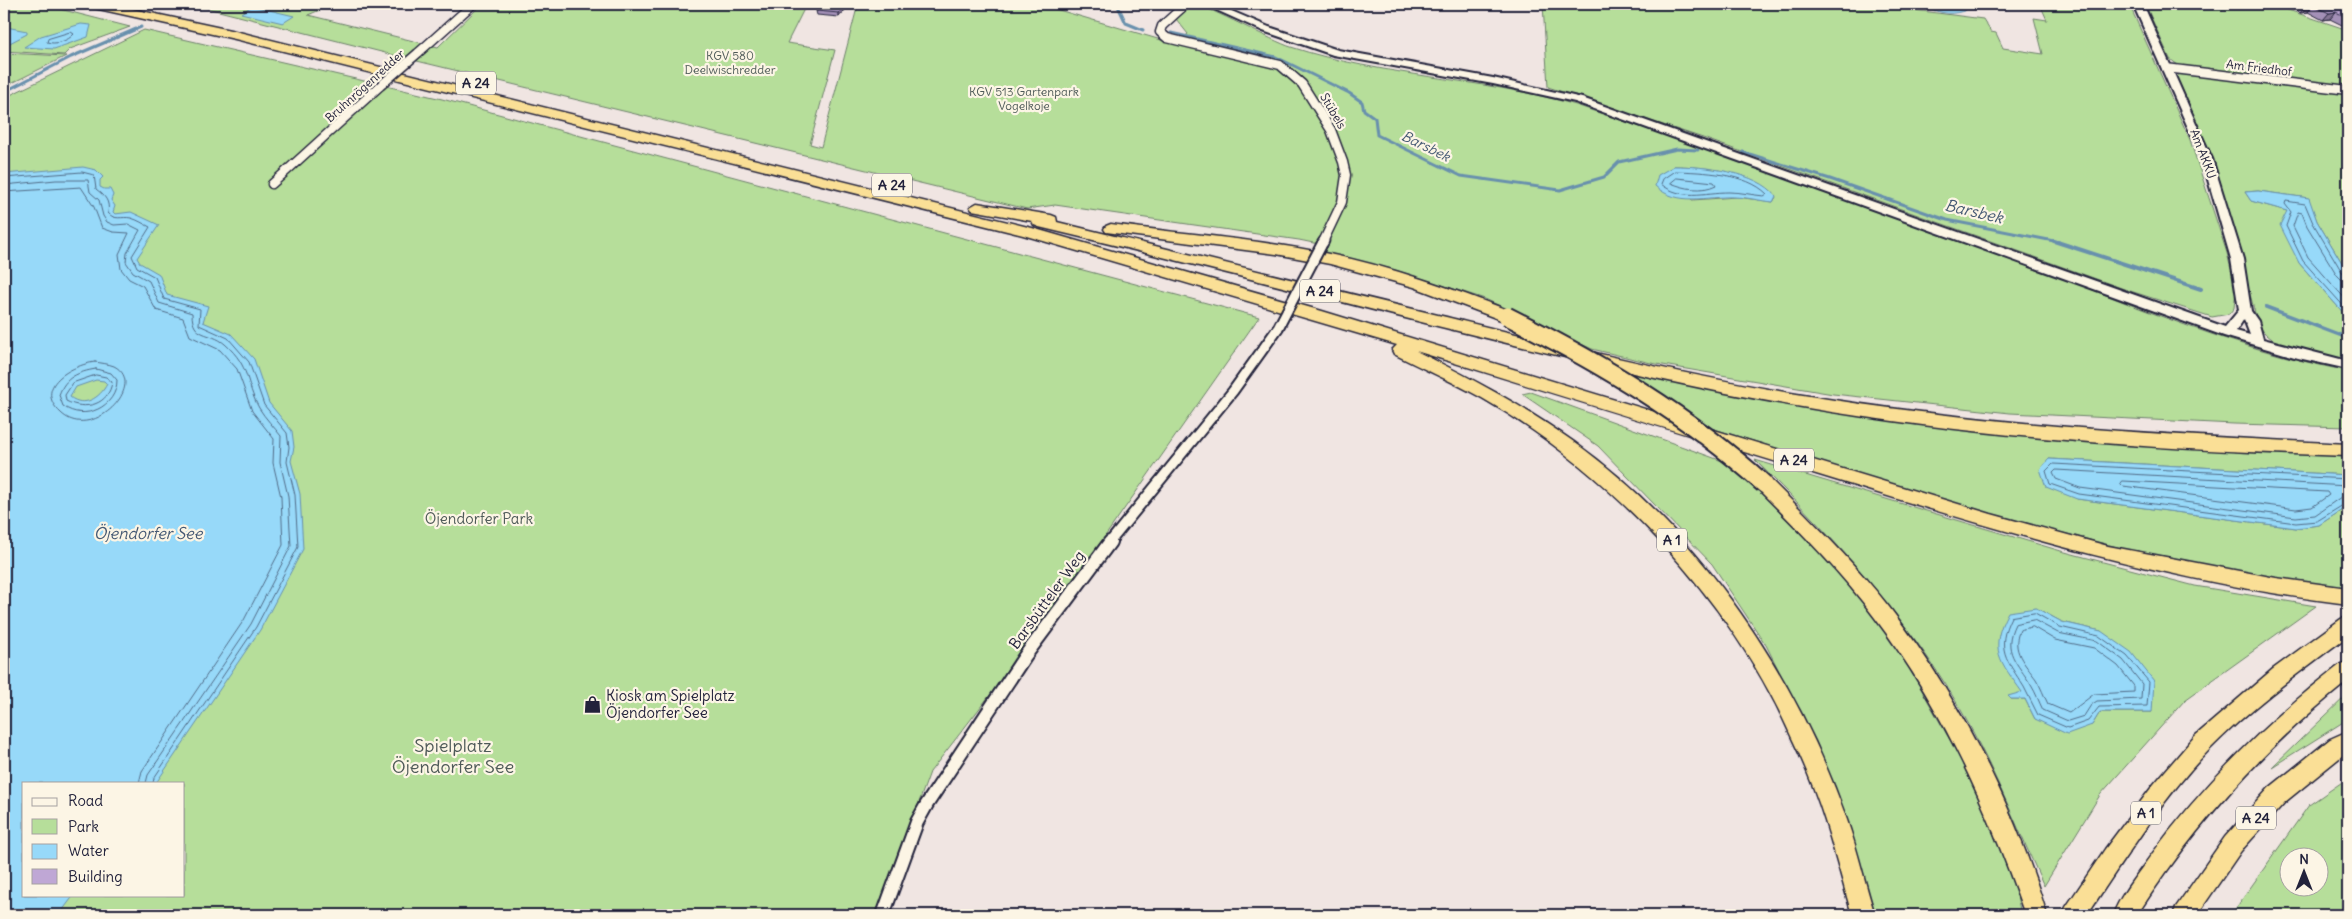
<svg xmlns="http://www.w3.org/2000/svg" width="2352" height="919" font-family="Delius,sans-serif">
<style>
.green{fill:#b6de9a;stroke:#6c806a;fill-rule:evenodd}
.water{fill:#97d9f9;stroke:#6890ad;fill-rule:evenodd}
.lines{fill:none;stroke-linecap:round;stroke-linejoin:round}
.shore{stroke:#516b87;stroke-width:1}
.stream-far1{stroke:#6890ad;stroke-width:3}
.stream{stroke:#6890ad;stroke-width:4}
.street-far2-casing{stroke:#22223b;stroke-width:11}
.street-far1-casing{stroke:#22223b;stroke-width:13}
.street-casing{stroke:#22223b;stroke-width:16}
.secondary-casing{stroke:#22223b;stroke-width:4}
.highway-casing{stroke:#22223b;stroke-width:3}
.street-far2{stroke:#fcf5e5;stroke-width:8}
.street-far1{stroke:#fcf5e5;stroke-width:9}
.street{stroke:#fcf5e5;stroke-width:12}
.secondary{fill:#fcf5e5;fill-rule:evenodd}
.highway{fill:#fadf96;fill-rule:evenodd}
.street-bridge-far1-casing{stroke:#22223b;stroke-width:11;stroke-linecap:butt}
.street-bridge-casing{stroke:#22223b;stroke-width:13;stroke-linecap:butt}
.highway-bridge-casing{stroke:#22223b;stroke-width:21;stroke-linecap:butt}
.street-bridge-far1{stroke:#fcf5e5;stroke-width:8}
.street-bridge{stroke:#fcf5e5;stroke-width:9}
.highway-bridge{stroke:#fadf96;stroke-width:17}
.wall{fill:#a490b7;stroke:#22223b}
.shaded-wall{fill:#867595;stroke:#22223b}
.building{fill:#bfa7d5;stroke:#22223b}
.labels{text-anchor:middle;stroke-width:4.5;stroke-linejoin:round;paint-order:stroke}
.far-park-label{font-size:12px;fill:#4e5a58;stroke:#fcf5e5}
.far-street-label{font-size:12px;fill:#22223b;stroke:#fcf5e5}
.shield{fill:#fcf5e5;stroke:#63616e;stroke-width:1}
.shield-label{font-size:14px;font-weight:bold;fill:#22223b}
.far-water-label{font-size:14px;font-style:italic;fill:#455974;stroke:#fcf5e5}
.park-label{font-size:15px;fill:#4e5a58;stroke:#fcf5e5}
.street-label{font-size:15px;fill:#22223b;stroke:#fcf5e5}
.poi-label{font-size:15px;fill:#22223b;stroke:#fcf5e5;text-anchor:start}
.water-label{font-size:16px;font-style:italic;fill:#455974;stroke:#fcf5e5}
.near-park-label{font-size:18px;fill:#4e5a58;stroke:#fcf5e5}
</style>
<rect width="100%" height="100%" fill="#f0e5e2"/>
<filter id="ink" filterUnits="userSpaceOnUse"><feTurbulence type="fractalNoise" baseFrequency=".02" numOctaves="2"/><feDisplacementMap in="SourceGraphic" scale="10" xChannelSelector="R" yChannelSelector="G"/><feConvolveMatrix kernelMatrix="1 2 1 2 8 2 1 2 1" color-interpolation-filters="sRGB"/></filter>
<g filter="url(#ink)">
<!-- green -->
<g class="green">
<path d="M4,4H40L130,27L70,49L64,55L4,51Z"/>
<path d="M191,4H334L308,15L438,47L482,4H751L804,9L787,43L835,50L810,144L821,147L858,4H1038L1175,44L1188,34L1176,19C1182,14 1189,7 1198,6C1206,5 1274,42 1291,47C1383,77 1483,78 1576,105C1713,152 1852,196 1987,248C2106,294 2223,347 2348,371V427L2234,424L2010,413L1833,394L1651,363L1592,349L1485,299L1392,269L1323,253L1328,246L1299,240L1055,205L1027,209L417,61ZM1674,166C1703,166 1758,173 1776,197L1773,202L1737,197L1692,200Z"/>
<path d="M1543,4H1868L1983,19L1991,32L1996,33L2003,48L2043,54L2034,18L2047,20L2040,4H2129L2190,140L2227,253L2236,290L2234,308L2229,314L2212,317L2127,290L1703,138L1548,87Z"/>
<path d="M2145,4H2270L2348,30V88L2182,68L2170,59Z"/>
<path d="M144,30L442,99L1259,317L1028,646L930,772L878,915H4V98ZM24,783H184V895H24Z"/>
<path d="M4,53L66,56L4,87Z"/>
<path d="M2187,73L2348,93V273L2317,221L2308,198L2258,191L2245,192L2251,201L2287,211L2299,263L2348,318V360C2325,355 2278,350 2263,331C2259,326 2257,319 2255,313L2214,159L2176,79L2179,74Z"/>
<path d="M1629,372L1747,396L2186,446L2348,452V475L2049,459L2077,499L2296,528L2319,525L2348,506V588L2263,577L2121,548L1990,514L1714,429Z"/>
<path d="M1531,392L1725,462L1741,474L1834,566L1898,648L1968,772L2015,886L2021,915H1874L1856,850L1824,761L1766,645L1712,564L1598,446L1522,394Z"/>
<path d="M1755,460L2061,551L2195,586L2316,606L2185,700L2100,795L2044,886C2013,819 1986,748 1946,685C1893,602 1826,530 1755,460ZM2036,608L2062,622L2101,631L2152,712H2100L2092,725L2035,719L2025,699H2011L2009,696L2022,693Z"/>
<path d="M2348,694V719L2272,767Z"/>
<path d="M2348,778V915H2231L2309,805ZM2290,856H2320V886H2290Z"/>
</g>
<!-- water -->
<g class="water">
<path d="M1929,4H1957L1966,7V10C1955,15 1940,14 1930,8Z"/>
<path d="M252,6L294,16L283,23L241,13Z"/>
<path d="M81,24L91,25L88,37L54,49L24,47L41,36Z"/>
<path d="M6,27L27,31V34L4,46V28Z"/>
<path d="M1674,166C1703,166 1758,172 1776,196L1773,202C1760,201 1747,197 1734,197C1707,196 1678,207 1655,186L1658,175Z"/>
<path d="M83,167L96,170L103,177L100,180V187L104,189H110L113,195L111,200L115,206L113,212L115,214L131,212L159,225L137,258L140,263L159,274L167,295L208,306L203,322L231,334L254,359L269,403L292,431L294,447L291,461L300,494L303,549L260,630L156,783H24V895H74L59,915H4V174ZM96,380L104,381L107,384C100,398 84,408 70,397L76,387Z"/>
<path d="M2258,191L2309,198L2317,221L2348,273V318L2299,263L2280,225L2287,211L2251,201L2245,192Z"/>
<path d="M2049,459L2348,475V506L2319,525L2296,528L2077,499L2046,487L2040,469Z"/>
<path d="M2036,608L2062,622L2101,631L2131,652L2154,681L2152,712H2100L2092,725L2067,734L2035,719L2025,699H2011L2008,696L2022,692C2000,661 1988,650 2008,612Z"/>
</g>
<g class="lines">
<!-- shore -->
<g class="shore">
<path d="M71,32L74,34C68,41 55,45 47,42L48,39Z"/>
<path d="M1675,171C1703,172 1746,173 1767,194L1764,196C1752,195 1741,192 1729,192C1704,192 1682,201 1661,184L1663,179Z"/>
<path d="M4,178L82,172L94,175L96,189C105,196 110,201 108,213C115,221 122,216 131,218C138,220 144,224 150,227L132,256L137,267L155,277L164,299L200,309L199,325L228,338L249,362L264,405L287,433L289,447L287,462L295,495L298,547L256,627L154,778L153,783"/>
<path d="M1677,178L1714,182L1716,185C1702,192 1685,189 1671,183Z"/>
<path d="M4,185L56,180H88L90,192L99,200L103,216L107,222L114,225L128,224L140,230L127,253L126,262L133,272L149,281L159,303L192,313C192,339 210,331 225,344C251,367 245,383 259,408C265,418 274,427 281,436L280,462L288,496L291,546L251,624L148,775L146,783"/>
<path d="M4,192L81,187L94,207L102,228L113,232L129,233L119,254L121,269L129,279L143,286L156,310L183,318L190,336L220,350L237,369L252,411L274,439L273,463L281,497L283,545L244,620L142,771L139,783"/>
<path d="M2348,274L2342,272L2313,223L2305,204L2286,201L2285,204L2291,212L2286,226L2303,261L2348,311"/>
<path d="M2348,281L2342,280L2337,275L2307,226L2302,213L2298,212L2293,226L2308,257L2348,302"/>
<path d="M95,362C101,363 109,364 114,366C149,384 92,443 61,413C32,387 71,365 95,362Z"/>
<path d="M96,369L111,373L117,380C117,407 84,422 63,406L59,395C65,377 78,372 96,369Z"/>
<path d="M96,375L106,377L112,382C109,405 85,411 66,401L65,395L73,383Z"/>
<path d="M2348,479L2053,464L2046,471L2050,484L2079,494L2296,523L2317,521L2348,502"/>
<path d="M2123,481L2327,492L2329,495L2312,507L2296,509L2123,486L2121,484Z"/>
<path d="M2348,486L2056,470L2053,473L2056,479L2080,488L2296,517L2315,515L2341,497L2348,496"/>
<path d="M2035,613L2060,627L2099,636L2127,656L2149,682L2147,706L2099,707L2088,721L2068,728L2038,715C2033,706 2029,696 2024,687C2007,660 1995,649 2011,617Z"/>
<path d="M2034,620L2058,633L2097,641L2123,660L2142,684L2141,699L2097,701L2091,705L2084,716L2068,721L2043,710C2039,702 2036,693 2031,685C2018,663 2001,652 2015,624Z"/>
<path d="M2033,627L2055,640L2094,648L2118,666L2134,686V692L2094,694L2069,713L2048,704C2044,696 2041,687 2036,679C2025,664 2010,650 2020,630Z"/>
</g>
<!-- stream-far1 -->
<g class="stream-far1">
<path d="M1117,4L1126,23L1143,30"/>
<path d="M1171,33L1276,57L1349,93L1362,102L1364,110L1375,118L1377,135L1461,176L1560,190L1604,177L1619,162L1677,149L1698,150"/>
<path d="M4,92L71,57L141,27"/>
<path d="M1743,152L1830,179L1947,220L2059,242"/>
</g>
<!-- stream -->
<g class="stream">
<path d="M2054,241L2201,289"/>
<path d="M2266,307L2348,338"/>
</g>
<defs>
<g id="street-far2">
<path d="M1186,4L1162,26L1160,32L1167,38L1280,65L1302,84L1331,130L1343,162L1346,175L1342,202L1323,242"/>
<path d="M418,53L473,4"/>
<path d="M2166,68L2348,90"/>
<path d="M272,184L380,86"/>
</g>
<g id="street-far1">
<path d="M1322,244L1324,241"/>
<path d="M1109,543L1233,391L1278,328"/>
</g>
<path id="street" d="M883,915L917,822L927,804L1025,656L1110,542"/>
<path id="secondary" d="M1203,4H1215L1269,27L1338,50L1493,78L1582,98L2225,327L2239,310L2231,259L2202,159L2133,4H2143L2212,159L2243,259L2251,311L2258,321L2263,339L2348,361V369L2298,358L2224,336L1575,102L1493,84L1333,55L1263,31ZM2244,319L2250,335L2236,331Z"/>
<g id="highway">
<path d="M88,4H109L235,31L1032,228L1322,311L1991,514L2108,546L2276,578L2348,588V604C2173,583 2007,533 1839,481C1698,438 1557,395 1416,351C1471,378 1524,406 1574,442C1700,532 1796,675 1847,820C1858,851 1865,884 1875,915H1852C1843,884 1835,852 1825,821C1816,792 1804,763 1791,736C1731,600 1611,472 1482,398C1454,382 1423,369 1394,354L1392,350L1397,345L1023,235L235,39L94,8Z"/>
<path d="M977,203L1051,215L1056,217L1057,222C1185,253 1313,285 1442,316C1561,345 1681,375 1803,395C1983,425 2166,435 2348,444V456C2166,450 1982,438 1802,407C1676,386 1552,354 1429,324C1299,291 1169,258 1039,227L1034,225L1032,221L972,210L970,207Z"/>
<path d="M1111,224C1183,234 1257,239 1329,254C1392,267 1453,289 1513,312L1515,316L1513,320H1501L1414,287L1330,264L1276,254L1106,232L1104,229L1106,226Z"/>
<path d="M1764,477L1770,479C1811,520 1853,561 1889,607C1958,696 2015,807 2047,915H2025C1988,809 1943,708 1875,618C1840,571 1799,530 1758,489L1755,484L1758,479Z"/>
<path d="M2348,617V636C2301,671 2251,707 2210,749C2165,795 2123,861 2087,915H2063L2066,907L2105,849L2154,784L2195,736L2273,669L2341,619Z"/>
<path d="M2348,662V681C2264,748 2195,825 2137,915H2113C2120,895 2137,875 2149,858C2204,783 2268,720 2341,664Z"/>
<path d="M2348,731V751L2285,802L2241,851L2197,915H2173L2176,907L2225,837L2269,788L2330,739Z"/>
</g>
</defs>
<!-- street-far2 casing -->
<use href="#street-far2" class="street-far2-casing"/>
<!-- street-far1 casing -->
<use href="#street-far1" class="street-far1-casing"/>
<!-- street casing -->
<use href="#street" class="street-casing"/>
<!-- secondary casing -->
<use href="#secondary" class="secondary-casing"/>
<!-- highway casing -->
<use href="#highway" class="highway-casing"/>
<!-- street-far2 -->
<use href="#street-far2" class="street-far2"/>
<!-- street-far1 -->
<use href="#street-far1" class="street-far1"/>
<!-- street -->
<use href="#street" class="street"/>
<!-- secondary -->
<use href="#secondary" class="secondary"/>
<!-- highway -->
<use href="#highway" class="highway"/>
<defs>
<path id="street-bridge-far1" d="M380,86L418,53"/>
<path id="street-bridge" d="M1278,328L1322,244"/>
<path id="highway-bridge" d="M1507,316C1600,363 1687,414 1764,484"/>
</defs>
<!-- street-bridge-far1 casing -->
<use href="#street-bridge-far1" class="street-bridge-far1-casing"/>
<!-- street-bridge casing -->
<use href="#street-bridge" class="street-bridge-casing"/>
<!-- highway-bridge casing -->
<use href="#highway-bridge" class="highway-bridge-casing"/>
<!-- street-bridge-far1 -->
<use href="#street-bridge-far1" class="street-bridge-far1"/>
<!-- street-bridge -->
<use href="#street-bridge" class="street-bridge"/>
<!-- highway-bridge -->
<use href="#highway-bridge" class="highway-bridge"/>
</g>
<!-- wall -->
<g class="wall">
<path d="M850,4L839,17L817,15L816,11Z"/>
<path d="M2286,4H2344L2348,6V28L2330,19L2323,20L2308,12L2300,13Z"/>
</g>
<!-- shaded-wall -->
<g class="shaded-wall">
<path d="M846,4H850L839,17V13Z"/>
<path d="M2313,5L2308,12L2300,13L2306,6Z"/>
<path d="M2336,12L2330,19L2323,20L2329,13Z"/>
</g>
<!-- building -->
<g class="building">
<path d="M822,4H846L839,13L816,11Z"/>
<path d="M2303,4H2344L2348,6V18L2336,12L2329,13L2313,5L2306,6Z"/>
</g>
</g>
<!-- icons -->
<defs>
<symbol id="shop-bare" viewBox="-9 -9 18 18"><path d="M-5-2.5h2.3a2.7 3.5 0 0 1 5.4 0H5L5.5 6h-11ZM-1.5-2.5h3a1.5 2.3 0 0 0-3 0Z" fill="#22223b" stroke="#fcf5e5" stroke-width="2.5" paint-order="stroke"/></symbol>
</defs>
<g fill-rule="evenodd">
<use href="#shop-bare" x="580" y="692" width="25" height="25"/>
</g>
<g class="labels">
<!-- far-park labels -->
<g class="far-park-label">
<text x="730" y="60">KGV 580<tspan x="730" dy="14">Deelwischredder</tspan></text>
<text x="1024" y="96">KGV 513 Gartenpark<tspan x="1024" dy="14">Vogelkoje</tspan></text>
</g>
<!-- far-street labels -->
<g class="far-street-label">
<text transform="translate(2259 68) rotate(7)" y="4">Am Friedhof</text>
<text transform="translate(365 86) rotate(-42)" y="4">Bruhnrögenredder</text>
<text transform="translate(1333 111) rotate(60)" y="4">Stübels</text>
<text transform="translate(2203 154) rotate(69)" y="4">Am AKKU</text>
</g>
<!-- shield labels -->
<g class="shield">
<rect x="456" y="71.5" width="40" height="23" rx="4"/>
<rect x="872" y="173.5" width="40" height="23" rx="4"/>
<rect x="1300" y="279.5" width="40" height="23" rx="4"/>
<rect x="1774" y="448.5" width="40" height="23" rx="4"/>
<rect x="1657" y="528.5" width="30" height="23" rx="4"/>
<rect x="2131" y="801.5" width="30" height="23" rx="4"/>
<rect x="2236" y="806.5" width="40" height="23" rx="4"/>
</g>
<g class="shield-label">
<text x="476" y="88">A 24</text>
<text x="892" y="190">A 24</text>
<text x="1320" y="296">A 24</text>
<text x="1794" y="465">A 24</text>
<text x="1672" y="545">A 1</text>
<text x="2146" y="818">A 1</text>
<text x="2256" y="823">A 24</text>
</g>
<!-- far-water labels -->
<g class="far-water-label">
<text transform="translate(1426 146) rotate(26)" y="5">Barsbek</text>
</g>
<!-- park labels -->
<g class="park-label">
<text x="479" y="524">Öjendorfer Park</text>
</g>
<!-- street labels -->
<g class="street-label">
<text transform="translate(1047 600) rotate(-54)" y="5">Barsbütteler Weg</text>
</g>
<!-- poi labels -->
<g class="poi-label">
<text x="606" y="701">Kiosk am Spielplatz<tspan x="606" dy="17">Öjendorfer See</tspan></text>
</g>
<!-- water labels -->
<g class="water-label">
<text transform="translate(1974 211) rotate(13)" y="6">Barsbek</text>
<text x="148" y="539">Öjendorfer See</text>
</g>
<!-- near-park labels -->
<g class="near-park-label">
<text x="453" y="752">Spielplatz<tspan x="453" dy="21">Öjendorfer See</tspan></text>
</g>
</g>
<!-- margin -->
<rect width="2352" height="919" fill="none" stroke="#fcf5e5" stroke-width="20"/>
<rect x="10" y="10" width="2332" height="899" fill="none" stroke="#22223b" stroke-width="2" filter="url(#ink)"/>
<!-- legend -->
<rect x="22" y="782" width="162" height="115" fill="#fcf5e5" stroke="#a5a1a1"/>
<rect x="32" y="798" width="25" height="8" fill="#fcf5e5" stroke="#a5a1a1"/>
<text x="68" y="806" font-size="15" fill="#22223b">Road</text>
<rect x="32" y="819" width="25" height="15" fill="#b6de9a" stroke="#a5a1a1"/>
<text x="68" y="832" font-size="15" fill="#22223b">Park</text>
<rect x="32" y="844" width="25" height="15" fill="#97d9f9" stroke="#a5a1a1"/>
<text x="68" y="856" font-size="15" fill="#22223b">Water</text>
<rect x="32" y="869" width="25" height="15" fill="#bfa7d5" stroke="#a5a1a1"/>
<text x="68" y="882" font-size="15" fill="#22223b">Building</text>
<!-- north arrow -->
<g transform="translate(2304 872)"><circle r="24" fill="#fcf5e5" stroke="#a5a1a1"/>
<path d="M0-4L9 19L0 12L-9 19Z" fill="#22223b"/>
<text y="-8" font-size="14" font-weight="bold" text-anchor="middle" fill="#22223b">N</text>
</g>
</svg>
